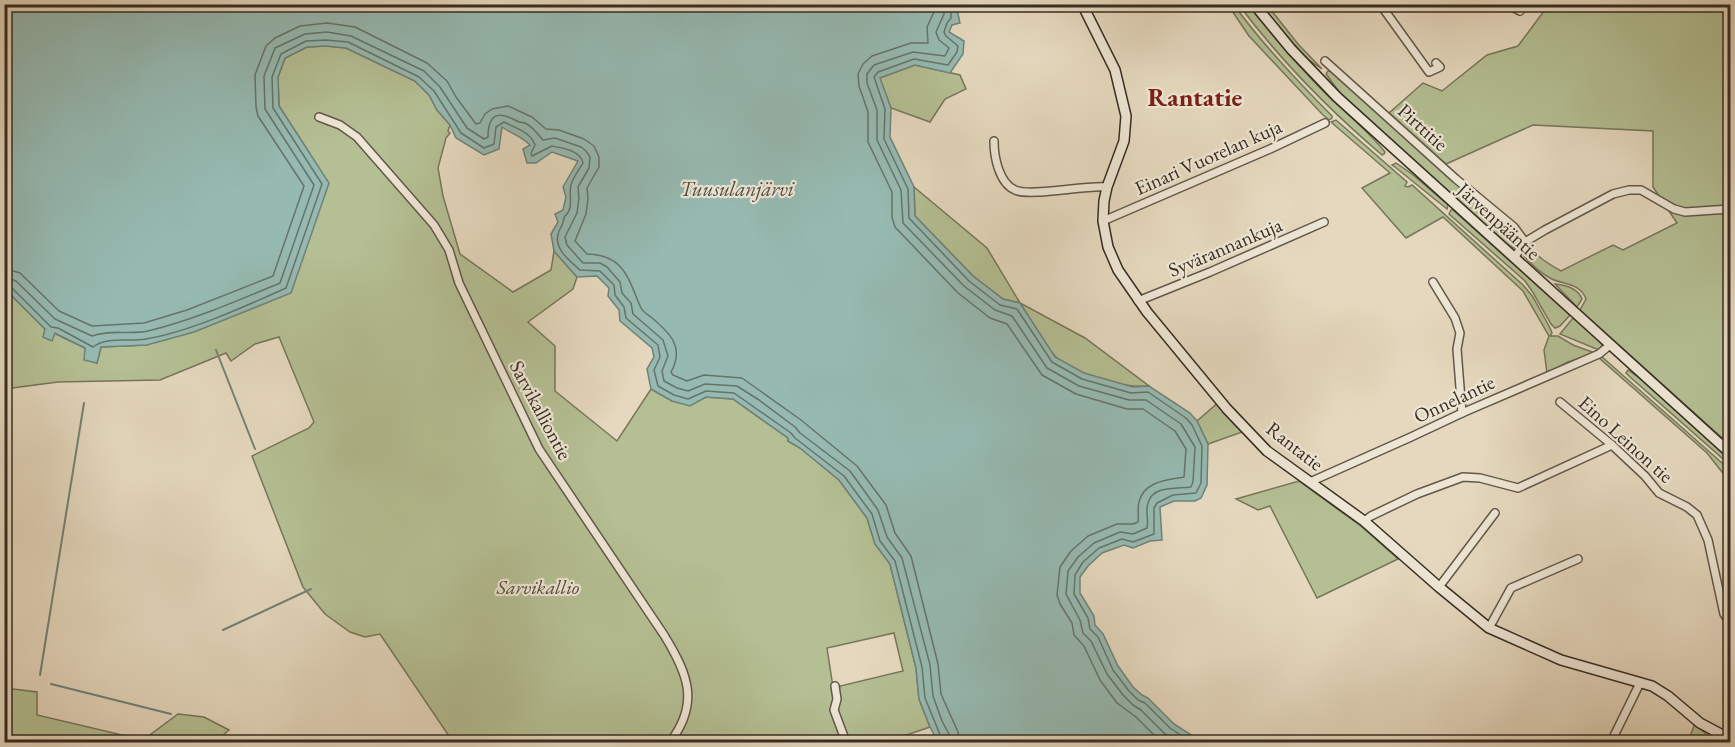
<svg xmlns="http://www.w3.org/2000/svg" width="1735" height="747" font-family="'EB Garamond',serif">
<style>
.green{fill:#b4bf93;stroke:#76765b;stroke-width:1.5}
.water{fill:#96bab2;stroke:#708279;stroke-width:1.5}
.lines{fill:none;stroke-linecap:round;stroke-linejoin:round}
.shore{stroke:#66746a;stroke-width:1.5}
.stream{stroke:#708279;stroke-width:2}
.street-casing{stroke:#62584a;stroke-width:10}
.secondary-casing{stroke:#372d23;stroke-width:12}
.street{stroke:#eee6d5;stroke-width:7}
.secondary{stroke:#eee6d5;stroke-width:9}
.labels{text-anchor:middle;stroke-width:4.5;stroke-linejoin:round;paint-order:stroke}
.street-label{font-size:20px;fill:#372d23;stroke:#eee6d5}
.park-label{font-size:20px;font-style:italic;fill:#504a39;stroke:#eee6d5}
.water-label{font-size:21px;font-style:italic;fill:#4f5047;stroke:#eee6d5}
.district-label{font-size:26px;font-weight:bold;fill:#7a1f14;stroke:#eee6d5}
</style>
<rect width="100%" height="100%" fill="#e5d8be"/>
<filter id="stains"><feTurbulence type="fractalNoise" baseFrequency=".00333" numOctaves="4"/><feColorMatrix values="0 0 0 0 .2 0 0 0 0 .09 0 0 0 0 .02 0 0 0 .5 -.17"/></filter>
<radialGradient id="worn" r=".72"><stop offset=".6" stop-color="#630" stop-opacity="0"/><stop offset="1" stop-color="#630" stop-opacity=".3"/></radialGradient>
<!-- green -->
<g class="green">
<path d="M1228,5H1234C1263,45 1297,81 1332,116V118L1329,120L1322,114L1249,36Z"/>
<path d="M1239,5H1248C1272,35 1297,65 1325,93C1345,112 1367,130 1385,152L1384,154L1382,155C1328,109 1281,61 1239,5Z"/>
<path d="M1261,5H1267L1298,44L1322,69L1306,58Z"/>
<path d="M1543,5H1730V445L1580,310L1586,299C1580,282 1562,285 1550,278C1541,273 1531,264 1524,256V248L1528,242C1534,256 1549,264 1561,271L1613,245L1623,250L1677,223L1653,187V131L1533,125L1446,164L1389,113L1423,83L1442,91L1487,55L1518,46L1547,7Z"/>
<path d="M326,46L346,48L415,81L429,95L437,110L450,125L448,131L450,133L446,138L438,168L443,196L460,254L513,292L551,270L554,251L577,277L573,289L528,322L555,346V391L617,441L651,389L672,401L694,403L706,397L733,399L788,438V441L800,448L839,480L867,518L875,544L890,564L916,668L919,699L930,727L886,742H848L836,709L840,686L903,671L894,633L827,648L833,687V710L844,742H453L380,634L365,637L350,632L325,614L303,587L252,456L309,428L314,422L279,337L255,344L231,361L226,353L160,380L58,382L5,389V392V289L45,329L85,348L97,363L101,347L147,345L310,154L279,106L278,77L285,58L307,47Z"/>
<path d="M915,65L960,75L966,89L945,99L930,122L891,108L879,78Z"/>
<path d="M1328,71H1333L1516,233L1521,241L1520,246L1513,248L1507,244L1358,110L1340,93L1326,74Z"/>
<path d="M1336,120L1407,182L1405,186L1408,187L1412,185L1523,285L1533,297L1550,328L1552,333L1550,336H1558L1573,345L1595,353L1568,362L1547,373L1544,350L1549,336L1523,291L1443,217L1406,238L1362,188L1390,173L1331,122Z"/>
<path d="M1396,163L1412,174L1448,205L1447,209L1395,167L1392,165Z"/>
<path d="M914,187L987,248L1020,303L1085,338L1149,386C1122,388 1079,375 1057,358C1048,350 1028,315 1020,303L1003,299L973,276L915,216Z"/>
<path d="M1451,210H1453L1570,315L1560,326L1555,328L1551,324L1532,291L1525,281L1449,214Z"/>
<path d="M1555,284C1565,285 1578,288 1582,299L1577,307Z"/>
<path d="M1573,318L1601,342L1602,345L1599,350L1560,334Z"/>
<path d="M1601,356L1730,470V505L1726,477L1707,453L1598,357Z"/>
<path d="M1628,370L1645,382L1730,458V465L1630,377L1626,373Z"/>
<path d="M1220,401L1245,431L1208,444L1197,421Z"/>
<path d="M1299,481L1362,527L1398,559L1317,598L1270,506L1258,510L1236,499Z"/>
<path d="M5,688L37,692V715L143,740L178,714L204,717L229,730L215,742H5Z"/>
<path d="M1695,723L1707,735L1726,742H1688Z"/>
</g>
<!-- water -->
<path class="water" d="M4,5H956L960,23L952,25L949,32L964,41L963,54L950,73L915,65L880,78L891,108L890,137L914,187L915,216L973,276L1003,299L1020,303L1055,357L1084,373L1133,387L1149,386L1190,413L1197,421L1208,444L1207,485L1201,498L1195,501H1174L1160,507L1162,540L1150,541L1133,548L1124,545L1102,553L1088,566L1080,577V593L1094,616L1095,625L1103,634L1118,666L1133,687L1142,695L1148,698L1174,724L1202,742H938L930,727L919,699L916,668L890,564L875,544L867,518L839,480L800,448L788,441V438L733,399L706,397L690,406L672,401L651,389L647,369L654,357L652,348L620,321L619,310L608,296L609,288L597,276L577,277L554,251L551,234L558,222L555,214L563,210L566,197L563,187L578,161L552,152L536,163H527L523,149L530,145C521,136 512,134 502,127L499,149L484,155L456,138L450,125L437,110L429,95L415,81L346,48L326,46L307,47L285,58L278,77L279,106L329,183L291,293L194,332L147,345L101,347L97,363L84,360L85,348L55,333L52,341L43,337L45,329L5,289Z"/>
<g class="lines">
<!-- shore -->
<g class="shore">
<path d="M934,4V12L927,27L928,43H911L872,56L863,64L858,74L859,86L868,112V142L892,192V217L895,227L958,293L990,318L1007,324L1042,375L1076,394L1127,409H1143L1175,431L1186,449L1184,477C1167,480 1144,481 1139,502C1137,508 1139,515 1138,522L1133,524H1117L1088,536L1071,551L1060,567L1057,595L1060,604L1072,623L1074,635L1084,646L1100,680L1117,703L1136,717L1161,742"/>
<path d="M943,4L944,14L936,32L939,40L949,48L945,56L913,52L874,65L867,74V83L877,110V140L901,190L903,223L964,286L995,310L1012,316L1047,368L1079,386L1129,400H1146L1181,424L1195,447L1193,482L1191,487C1177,489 1153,485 1148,503C1145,511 1149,520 1147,528L1133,534L1120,532L1094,543L1078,557L1068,571L1066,594L1080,620L1083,633L1091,641L1107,674L1123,695L1133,705L1141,710L1165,734L1178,742"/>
<path d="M951,4V18L947,23L944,32L946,36L958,46L957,52L948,65L914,59L878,72L874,77L885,109L884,139L908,189L909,218L969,281L1000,305L1017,309L1052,362L1082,379L1131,393L1148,392L1186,418L1192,425L1202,446L1201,483L1196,493L1173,495L1157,503L1154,508V534L1133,542L1122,539L1099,548L1083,562L1075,575L1074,594L1088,618L1090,629L1098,637L1113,670L1129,691L1138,700L1145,703L1170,728L1191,742"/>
<path d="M4,268L20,273L59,311L92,326L144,323L187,310L273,276L304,186L258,116L256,107L255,75L266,46L275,38L300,26L327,23L355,27L427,63L447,81L456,97L476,124L480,123L485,114L492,109L508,106L532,117L546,129L559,130L584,139L594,146L599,157V167L587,188L588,199L586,214L575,241L587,254C625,255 628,279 641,308C643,312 648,315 651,317C670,333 685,347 671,372L673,375L687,381L704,375L742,378L801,420L857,466L886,505L895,533L911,556L938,664L941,694L958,732L960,742"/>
<path d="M4,277L16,281L55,319L92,336C110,329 130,335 148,331C193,320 237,301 280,283L314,185L265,109L264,76L275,48L305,34L327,32L351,36L424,71L440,87L467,128L484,139L488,137C488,116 496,110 515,120C522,124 518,121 525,123C532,126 538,134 543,140L555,138L581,147L586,151L590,157L589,168L578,187L579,198L577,213L565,237L567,245L583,263H600L607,267L620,282L622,293L631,303L633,314L663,340L668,356L662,371L664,381L677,388L688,391L705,384L737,386L759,400L795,427L800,433L850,471L878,510L887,537L902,558L930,665L933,696L942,721L950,736L951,742"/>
<path d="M4,285L11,287L51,327L58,328L93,347C107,336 129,342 146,339C189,332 246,306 286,288L322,184L273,108L272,77L281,54L306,41L326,40L348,42L419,77L434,91L461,133L484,148L494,144L496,127L504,122C515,128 531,132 535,145L531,153L532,156L552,146C563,148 581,151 583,163C579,170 573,177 571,185C568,196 575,208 564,217C564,225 559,228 558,235C554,249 571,262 580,270L600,271L614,285L615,295L624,307L626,318L658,345L660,357L654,370L658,386L674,395L688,399L706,391L734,393L791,433L795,438L844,476L872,514L880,541L895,561L922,667L925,698L943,742"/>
</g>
<!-- stream -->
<g class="stream">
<path d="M216,350L255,449"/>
<path d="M223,630L311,589"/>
<path d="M40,675L84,403"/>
<path d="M51,684L171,714"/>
</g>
<defs>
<g id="street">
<path d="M1380,4L1429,72L1440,67L1436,63"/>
<path d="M1507,4L1520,11"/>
<path d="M1325,61L1456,179L1514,227L1525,242"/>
<path d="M319,117L340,125L357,137L434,225L449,250L459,283L539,449L664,635C688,674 700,703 670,742"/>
<path d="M994,141C994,157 999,183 1015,190C1030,197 1084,185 1107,187"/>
<path d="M1103,221L1270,149L1325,123"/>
<path d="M1514,258L1525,242L1545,230L1613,194L1629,190H1641L1674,209L1685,212L1730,209"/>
<path d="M1433,282L1455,318L1460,333L1457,349L1462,413"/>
<path d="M1138,301L1210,272L1324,222"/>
<path d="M1560,402L1612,445L1645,476L1659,493L1687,507L1697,515L1708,540L1724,614L1730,622"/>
<path d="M1310,482L1411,437L1462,413L1599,354L1610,345"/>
<path d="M1364,521L1371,516L1417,494L1463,477L1480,478L1518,488L1612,445"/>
<path d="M1439,587L1495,513"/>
<path d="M1489,628L1511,588L1578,559"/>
<path d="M835,686L837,699L834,710L846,742"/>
<path d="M1611,742L1640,683"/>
</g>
<g id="secondary">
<path d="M1082,4L1115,70L1126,116L1124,141L1107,187L1104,201L1103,221L1108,247L1118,270L1147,312L1227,409L1267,451L1364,521L1439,587L1489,628L1561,660L1652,686L1668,696L1700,723L1730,739"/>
<path d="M1254,4L1291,49L1337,97L1730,453"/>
</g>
</defs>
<!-- street casing -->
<use href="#street" class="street-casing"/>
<!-- secondary casing -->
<use href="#secondary" class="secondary-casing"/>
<!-- street -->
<use href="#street" class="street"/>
<!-- secondary -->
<use href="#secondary" class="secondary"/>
</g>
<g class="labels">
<!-- street labels -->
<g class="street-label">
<text transform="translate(1423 127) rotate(42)" y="7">Pirttitie</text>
<text transform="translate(1208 157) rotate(-24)" y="7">Einari Vuorelan kuja</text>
<text transform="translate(1499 221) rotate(42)" y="7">Järvenpääntie</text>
<text transform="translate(1225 247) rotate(-23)" y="7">Syvärannankuja</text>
<text transform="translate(1454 399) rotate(-25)" y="7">Onnelantie</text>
<text transform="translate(541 410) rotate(62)" y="7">Sarvikalliontie</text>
<text transform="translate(1626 439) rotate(42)" y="7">Eino Leinon tie</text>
<text transform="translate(1295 446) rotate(38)" y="7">Rantatie</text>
</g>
<!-- park labels -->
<g class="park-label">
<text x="538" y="594">Sarvikallio</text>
</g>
<!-- water labels -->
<g class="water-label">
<text x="737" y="196">Tuusulanjärvi</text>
</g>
<!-- district labels -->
<g class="district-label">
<text x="1195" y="106">Rantatie</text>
</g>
</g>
<!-- margin -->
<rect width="1735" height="747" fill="none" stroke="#e5d8be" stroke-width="24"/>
<rect x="6" y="6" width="1723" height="735" fill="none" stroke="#372d23" stroke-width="3"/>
<rect x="12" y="12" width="1711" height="723" fill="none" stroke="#372d23" stroke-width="1.5"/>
<rect width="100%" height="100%" filter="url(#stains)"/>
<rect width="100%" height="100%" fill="url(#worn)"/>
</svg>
